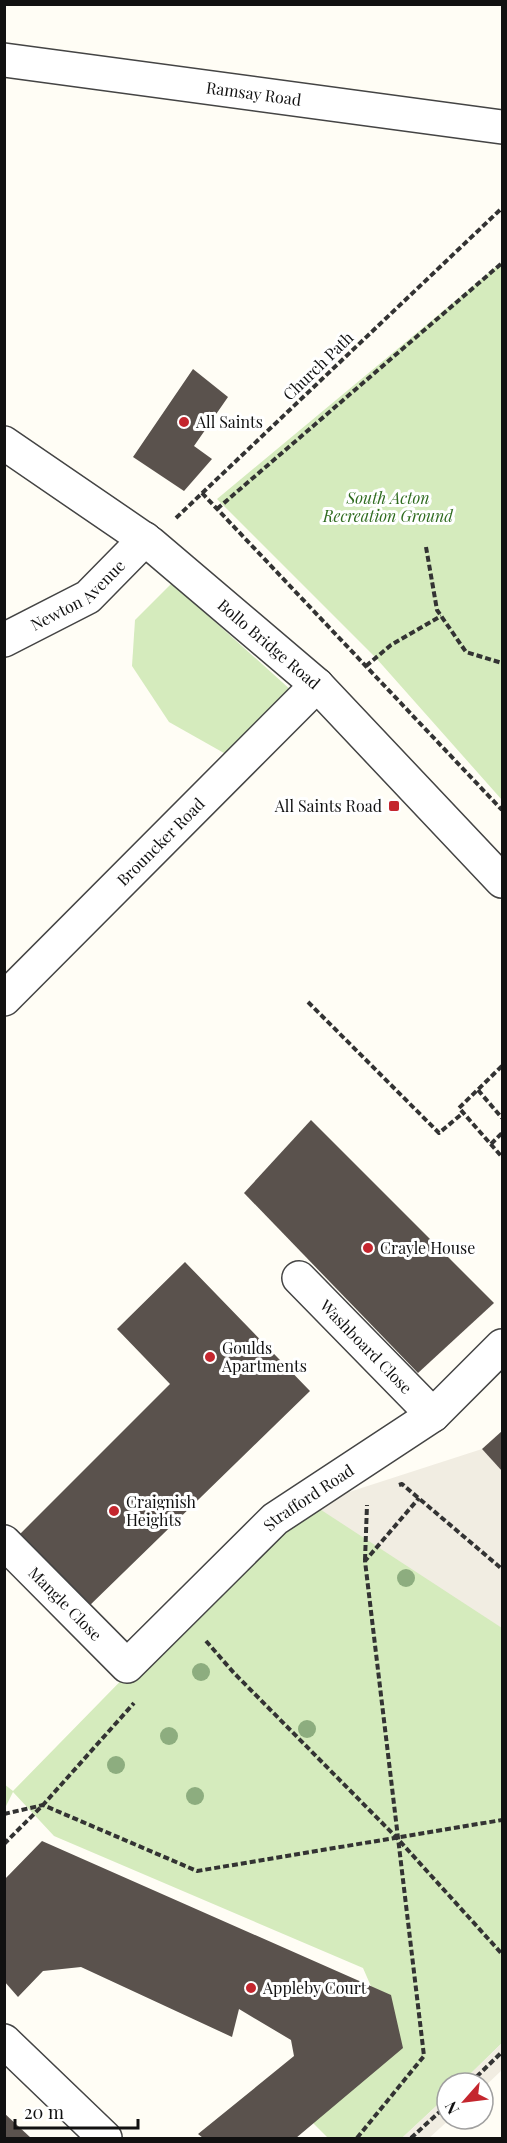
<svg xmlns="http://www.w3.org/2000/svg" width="507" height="2143" font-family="'Playfair Display',serif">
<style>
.green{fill:#d5ebbd}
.plaza{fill:#f1ede2}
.building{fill:#5a524d}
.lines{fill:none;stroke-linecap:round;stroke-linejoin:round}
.minor-casing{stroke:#444;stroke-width:36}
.path{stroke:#333;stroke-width:4;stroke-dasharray:6 3;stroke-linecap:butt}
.minor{stroke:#fff;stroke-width:33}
.tree{fill:#8dad7f}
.poi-dot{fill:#c4262e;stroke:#fff;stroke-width:2}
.labels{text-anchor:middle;stroke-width:6;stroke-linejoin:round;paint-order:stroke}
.street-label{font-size:16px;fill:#111;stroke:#fff}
.poi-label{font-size:16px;fill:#111;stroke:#fff;text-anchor:start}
.park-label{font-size:16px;font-style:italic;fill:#2f6b1f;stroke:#fff}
</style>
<rect width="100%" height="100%" fill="#fffdf5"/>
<!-- green -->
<g class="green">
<path d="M502,262V800L376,658L217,499Z"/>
<path d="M172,583L293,692L231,757L169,722L132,666L135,620Z"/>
<path d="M337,1483L432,1549L502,1606V2043L461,2083H447V2096L402,2138H328L310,2120L394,2039L363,1968L54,1836L13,1792L5,1808L4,1784L13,1791L276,1522Z"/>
</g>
<!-- plaza -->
<g class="plaza">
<path d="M482,1449L502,1471V1628L312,1504Z"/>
<path d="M502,2043V2070L483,2088V2083H461Z"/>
<path d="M447,2096V2119H450L429,2138H402Z"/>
</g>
<!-- building -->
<g class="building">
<path d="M193,369L228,397L194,446L212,459L184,491L133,457Z"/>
<path d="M311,1120L494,1303L418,1373L244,1193Z"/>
<path d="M185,1262L310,1391L86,1609L16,1538L170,1384L117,1329Z"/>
<path d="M502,1431V1471L482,1449Z"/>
<path d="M42,1841L391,1995L403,2048L296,2138H203L198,2134L294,2056L291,2040L239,2009L232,2037L81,1967L43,1971L18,1997L4,1981V1880Z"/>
<path d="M4,2113L31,2138H4Z"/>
</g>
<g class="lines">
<defs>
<g id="minor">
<path id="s1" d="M4,60L502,127"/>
<path id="s2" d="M4,443L150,543L317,685L502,881"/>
<path id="s3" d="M4,640L88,597L145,539"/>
<path id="s4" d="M4,999L317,685"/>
<path id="s5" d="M299,1278L433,1415"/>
<path id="s6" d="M4,1542L127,1666L275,1519L433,1415L502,1346"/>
<path d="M4,2041L105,2138"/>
</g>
</defs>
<!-- minor casing -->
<use href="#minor" class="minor-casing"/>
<!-- path -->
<g class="path">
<path d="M202,493L502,810"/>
<path d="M217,509L502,263"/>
<path d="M176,518L502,208"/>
<path d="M426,547L437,610L466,652L502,663"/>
<path d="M366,666L391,645L441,616"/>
<path d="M308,1002L439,1133L463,1113"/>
<path d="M502,1066L459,1108L502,1157"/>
<path d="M478,1090L502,1118"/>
<path d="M491,1144L502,1133"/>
<path d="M399,1485L402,1484L502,1569"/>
<path d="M365,1560L367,1505"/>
<path d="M206,1641L234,1673L397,1838L502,1954"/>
<path d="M4,1814L43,1805L197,1871L502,1820"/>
<path d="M4,1844L43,1805L134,1703"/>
<path d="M470,2083L502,2052"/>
<path d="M357,2138L424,2056L365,1561L419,1498"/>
<path d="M411,2138L447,2105"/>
</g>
<!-- minor -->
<use href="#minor" class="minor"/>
</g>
<!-- trees -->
<g class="tree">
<circle cx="406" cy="1578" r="9"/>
<circle cx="201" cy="1672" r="9"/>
<circle cx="307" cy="1729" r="9"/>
<circle cx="169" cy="1736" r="9"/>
<circle cx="116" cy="1765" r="9"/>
<circle cx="195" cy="1796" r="9"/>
</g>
<!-- markers -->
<g class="poi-dot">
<circle cx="184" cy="422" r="6"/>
<rect x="388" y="800" width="12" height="12" rx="3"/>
<circle cx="368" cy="1248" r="6"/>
<circle cx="210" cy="1357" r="6"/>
<circle cx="114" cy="1511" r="6"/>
<circle cx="251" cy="1988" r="6"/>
</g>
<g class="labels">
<!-- street labels -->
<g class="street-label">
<text dy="6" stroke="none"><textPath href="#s1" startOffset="252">Ramsay Road</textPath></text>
<text transform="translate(318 366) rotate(-44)" y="6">Church Path</text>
<text dy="6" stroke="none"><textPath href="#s3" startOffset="87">Newton Avenue</textPath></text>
<text dy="6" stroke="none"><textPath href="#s2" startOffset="333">Bollo Bridge Road</textPath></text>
<text dy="6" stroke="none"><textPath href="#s4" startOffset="222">Brouncker Road</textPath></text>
<text dy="6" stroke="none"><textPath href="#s5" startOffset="96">Washboard Close</textPath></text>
<text dy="6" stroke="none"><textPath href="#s6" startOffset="423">Strafford Road</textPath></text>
<text dy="6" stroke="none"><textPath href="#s6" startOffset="87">Mangle Close</textPath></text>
</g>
<!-- poi labels -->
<g class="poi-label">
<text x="196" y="428">All Saints</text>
<text x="382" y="812" text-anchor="end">All Saints Road</text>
<text x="380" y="1254">Crayle House</text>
<text x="222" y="1354">Goulds<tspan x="222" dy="18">Apartments</tspan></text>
<text x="126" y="1508">Craignish<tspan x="126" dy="18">Heights</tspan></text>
<text x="263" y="1994">Appleby Court</text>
</g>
<!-- park labels -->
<g class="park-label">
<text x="388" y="504">South Acton<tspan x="388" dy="18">Recreation Ground</tspan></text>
</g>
</g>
<!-- border -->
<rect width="507" height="2143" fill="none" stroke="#111111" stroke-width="12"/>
<!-- north arrow -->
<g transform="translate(465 2101) rotate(242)"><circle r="28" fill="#ffffff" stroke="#a0a0a0" stroke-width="1.5"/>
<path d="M0-4.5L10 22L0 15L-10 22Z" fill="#c4262e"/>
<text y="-9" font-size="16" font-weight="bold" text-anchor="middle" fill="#111111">N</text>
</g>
<!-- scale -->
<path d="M15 2119v9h123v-9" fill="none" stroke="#111111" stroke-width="3"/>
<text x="24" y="2119" font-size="18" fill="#111111" stroke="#ffffff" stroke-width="4.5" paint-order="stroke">20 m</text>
</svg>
